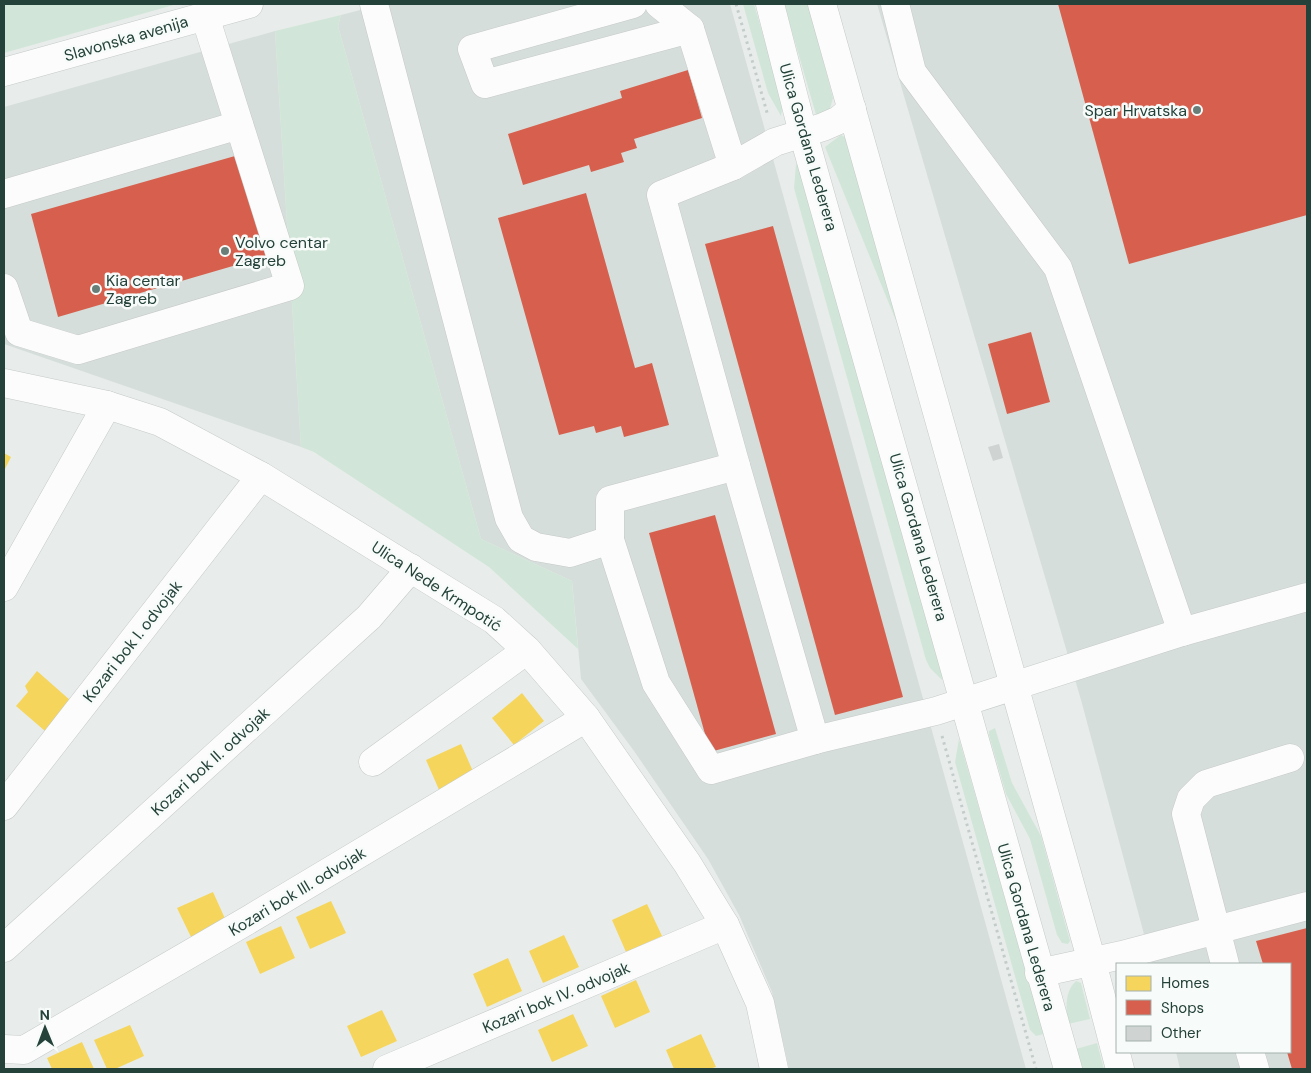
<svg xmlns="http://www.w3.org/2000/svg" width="1311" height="1073" font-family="'DM Sans',sans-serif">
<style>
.built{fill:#d6dedb}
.green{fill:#d1e6d8}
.homes{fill:#f6d55c}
.shops{fill:#d6604d}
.building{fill:#cfd4d2}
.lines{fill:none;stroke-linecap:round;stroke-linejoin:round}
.minor-casing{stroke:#c5cac8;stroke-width:29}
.path{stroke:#c3ccca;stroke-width:3;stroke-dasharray:2.5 4;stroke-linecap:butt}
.minor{stroke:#fcfcfc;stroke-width:28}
.poi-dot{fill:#697e78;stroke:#f7fbf9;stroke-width:2}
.labels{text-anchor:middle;stroke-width:5;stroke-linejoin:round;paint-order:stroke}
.street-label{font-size:16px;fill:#24423a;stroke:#f7fbf9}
.poi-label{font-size:16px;fill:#24423a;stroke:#f7fbf9;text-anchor:start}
</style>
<rect width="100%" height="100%" fill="#e8edeb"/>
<!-- built -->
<g class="built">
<path d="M383,4H730L1026,1069H789L772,992L739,915L708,859L634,751L581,679L572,581L481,539L338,26L341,15Z"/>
<path d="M877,4H1307V1069H1180L1176,1052H1290V964H1152L1081,700Z"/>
<path d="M275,31L301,447L4,344V107Z"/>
</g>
<!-- green -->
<g class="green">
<path d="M4,4H177L4,53Z"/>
<path d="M743,4H754L783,104L781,116L768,93Z"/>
<path d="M784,4H808L833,98L829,112L817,118Z"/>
<path d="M341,15L338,26L481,539L572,581L578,649L489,567L314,452L301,447L275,31Z"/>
<path d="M841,135L846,138L901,333L825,147Z"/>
<path d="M796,164L800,167L943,674L942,680L930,668L926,660L794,188Z"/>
<path d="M995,728L1012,783L1041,836L1070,941L1068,944L1062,943L1057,935L1030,839L1006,794L989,735V731Z"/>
<path d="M959,739L1044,1034L1036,1036L1030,1030L955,762Z"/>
<path d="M1076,981L1081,983L1090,1019L1068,1024C1066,1010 1064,992 1076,981Z"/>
<path d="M1097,1043L1104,1069H1082L1076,1049Z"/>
</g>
<!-- homes -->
<g class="homes">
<path d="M4,453L11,457L4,471Z"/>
<path d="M37,671L71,701L45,731L16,706L28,692L25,686Z"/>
<path d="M522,693L544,721L514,745L492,718Z"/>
<path d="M461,744L475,776L440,792L426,760Z"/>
<path d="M213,892L227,923L192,939L177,908Z"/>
<path d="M331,901L346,933L310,949L296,917Z"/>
<path d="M647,904L662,936L626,952L612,920Z"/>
<path d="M281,926L295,958L260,974L246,942Z"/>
<path d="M564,935L579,967L543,983L529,951Z"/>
<path d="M508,958L522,991L487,1007L473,974Z"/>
<path d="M636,980L650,1012L615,1028L601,996Z"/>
<path d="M382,1010L397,1041L361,1057L347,1026Z"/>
<path d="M573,1014L588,1046L552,1062L538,1030Z"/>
<path d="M130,1025L144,1056L115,1069H107L94,1040Z"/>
<path d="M701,1034L716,1067L709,1069H674L666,1050Z"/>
<path d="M82,1042L94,1069H52L47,1058Z"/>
</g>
<!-- shops -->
<g class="shops">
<path d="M1058,4H1307V215L1129,264Z"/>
<path d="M688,70L702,118L634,139L637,148L621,153L624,162L591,172L589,165L523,185L508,134L622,98L620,91Z"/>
<path d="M242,154L274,254L58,317L31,214Z"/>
<path d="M586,193L635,368L652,363L669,425L624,437L621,426L596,433L594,426L559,435L498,218Z"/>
<path d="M773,226L903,697L835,715L705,244Z"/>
<path d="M1031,332L1050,402L1007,414L988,344Z"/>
<path d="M715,515L776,734L710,752L649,533Z"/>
<path d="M1307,928V1069H1292L1287,1052H1290V964H1263L1256,941Z"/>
</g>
<!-- building -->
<path class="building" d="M999,444L1003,458L993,461L988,447Z"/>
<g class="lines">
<defs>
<g id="minor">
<path d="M374,4L509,518L521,539L536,547L570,553L610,540"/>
<path d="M633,4L472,49L485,84L690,29"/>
<path d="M659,4L690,29L733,166"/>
<path d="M770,4L803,133L1068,1069"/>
<path d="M822,4L1092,962L1120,1069"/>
<path d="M895,4L912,72L1058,268L1182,632"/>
<path d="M4,72L249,4"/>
<path d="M4,194L239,125"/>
<path d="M4,288L19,332L78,350L290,286L205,16"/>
<path d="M4,383L107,405L160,422L261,476L494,620L527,650L586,718L687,863L725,925L760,1003L774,1069"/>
<path d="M736,466L610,500V540L656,683L711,770L815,740L936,711L1182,632L1307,597"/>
<path d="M4,587L107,405"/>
<path d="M815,740L736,466L661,195L733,166L775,142L823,127L839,120L852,109"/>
<path d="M373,762L527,650"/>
<path d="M4,806L261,476"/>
<path d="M4,948L369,617L411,568"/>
<path d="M1225,964L1186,814L1191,799L1206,784L1290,758"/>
<path d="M1039,973L1122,955L1307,906"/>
<path d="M4,1049L24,1050L250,919L586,718"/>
<path d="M1250,1052L1255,1069"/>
<path d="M387,1069L725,925"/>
</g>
</defs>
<!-- minor casing -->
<use href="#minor" class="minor-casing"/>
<!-- path -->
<g class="path">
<path d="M736,4L768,116"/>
<path d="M942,736L1036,1069"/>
</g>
<!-- minor -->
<use href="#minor" class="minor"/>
</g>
<!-- markers -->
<g class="poi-dot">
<circle cx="1197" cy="110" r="5"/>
<circle cx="225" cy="251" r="5"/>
<circle cx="96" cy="289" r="5"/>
</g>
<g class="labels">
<!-- street labels -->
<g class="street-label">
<text transform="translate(126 38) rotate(-16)" y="6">Slavonska avenija</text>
<text transform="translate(809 147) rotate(74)" y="6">Ulica Gordana Lederera</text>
<text transform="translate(919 537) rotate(74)" y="6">Ulica Gordana Lederera</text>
<text transform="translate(437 586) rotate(33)" y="6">Ulica Nede Krmpotić</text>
<text transform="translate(132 641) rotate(-52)" y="6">Kozari bok I. odvojak</text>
<text transform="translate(210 761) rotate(-42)" y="6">Kozari bok II. odvojak</text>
<text transform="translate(297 891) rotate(-31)" y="6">Kozari bok III. odvojak</text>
<text transform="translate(1027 927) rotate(74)" y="6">Ulica Gordana Lederera</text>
<text transform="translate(556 997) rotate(-23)" y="6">Kozari bok IV. odvojak</text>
</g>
<!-- poi labels -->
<g class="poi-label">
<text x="1187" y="116" text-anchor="end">Spar Hrvatska</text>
<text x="235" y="248">Volvo centar<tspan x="235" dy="18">Zagreb</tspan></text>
<text x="106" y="286">Kia centar<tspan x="106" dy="18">Zagreb</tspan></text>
</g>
</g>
<!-- border -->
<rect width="1311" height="1073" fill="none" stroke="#24423a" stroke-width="10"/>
<!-- legend -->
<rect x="1116" y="963" width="175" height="90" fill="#f7fbf9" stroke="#a3b1ad"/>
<rect x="1126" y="976" width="25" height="15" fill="#f6d55c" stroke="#a3b1ad"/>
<text x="1161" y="988" font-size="15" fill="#24423a">Homes</text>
<rect x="1126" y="1000" width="25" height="15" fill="#d6604d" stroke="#a3b1ad"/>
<text x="1161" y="1013" font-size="15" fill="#24423a">Shops</text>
<rect x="1126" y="1026" width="25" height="15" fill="#cfd4d2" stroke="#a3b1ad"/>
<text x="1161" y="1038" font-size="15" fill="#24423a">Other</text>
<!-- north arrow -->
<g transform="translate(45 1028) rotate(359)" stroke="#f7fbf9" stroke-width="4" paint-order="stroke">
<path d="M0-4L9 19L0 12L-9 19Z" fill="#24423a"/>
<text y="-8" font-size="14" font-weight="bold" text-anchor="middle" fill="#24423a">N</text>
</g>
</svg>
